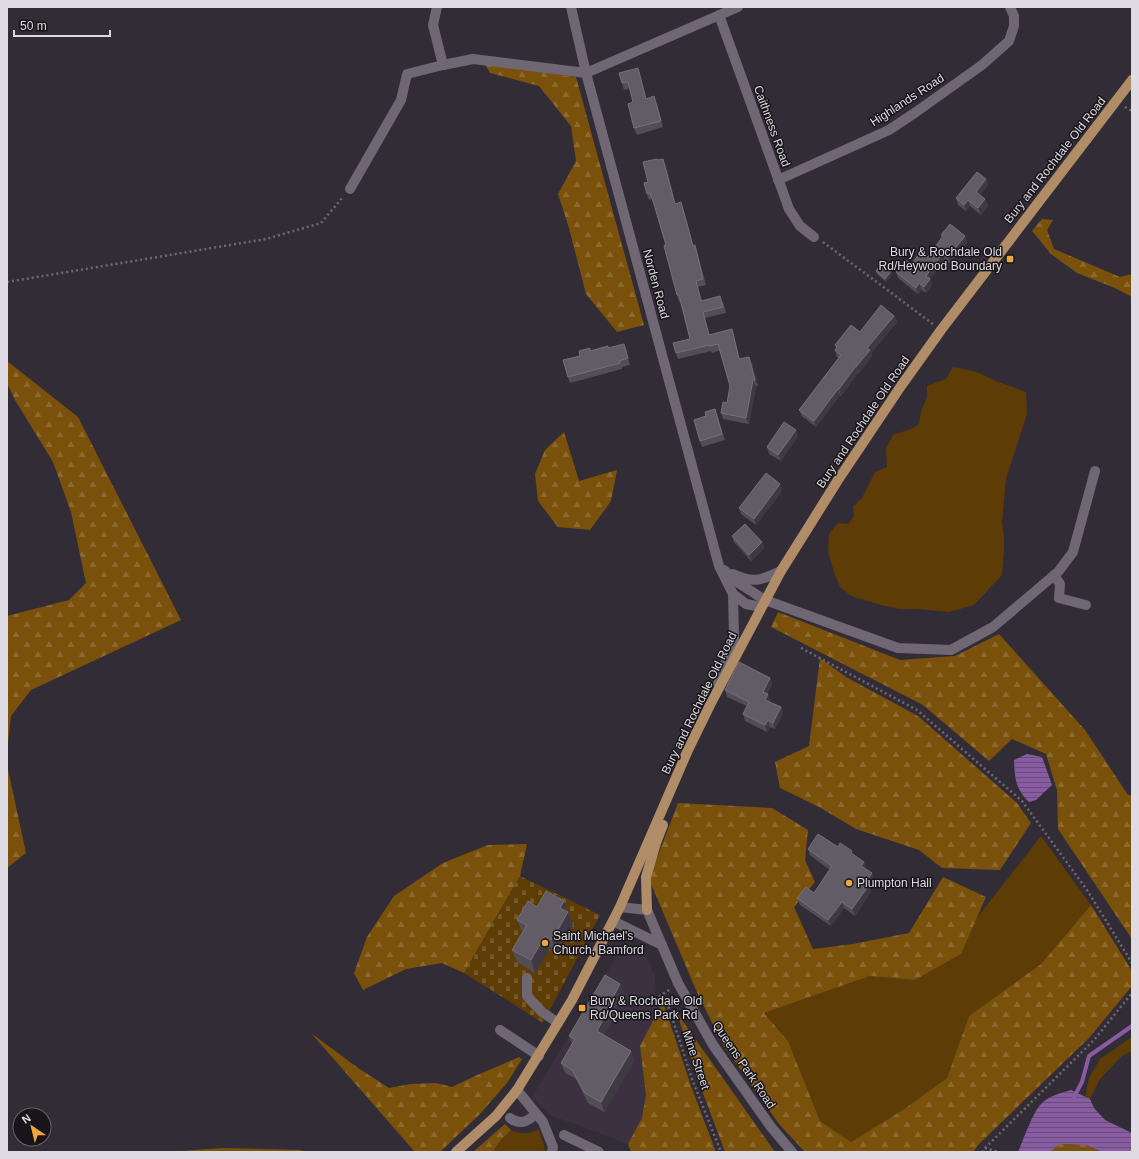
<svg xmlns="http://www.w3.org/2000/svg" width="1139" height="1159" font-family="Arial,sans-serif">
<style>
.built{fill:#3b3141}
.green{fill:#5d3c05}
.forest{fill:url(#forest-firs)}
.cemetery{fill:url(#cemetery-stones)}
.water{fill:url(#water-rules)}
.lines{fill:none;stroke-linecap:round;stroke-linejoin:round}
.stream{stroke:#895ba3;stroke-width:4}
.path{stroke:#6e6972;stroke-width:2.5;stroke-dasharray:2 3;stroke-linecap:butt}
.minor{stroke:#6f6874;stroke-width:10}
.major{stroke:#b08d66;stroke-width:10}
.wall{fill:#534d57}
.shaded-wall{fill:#3f3944}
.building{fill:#625c66;stroke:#75707a}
.poi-dot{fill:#eea73c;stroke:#18151a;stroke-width:1.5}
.labels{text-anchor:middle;stroke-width:3;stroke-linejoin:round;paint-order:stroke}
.street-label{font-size:12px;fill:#dfdbe2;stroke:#18151a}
.poi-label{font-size:12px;fill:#dfdbe2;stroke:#18151a;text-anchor:start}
</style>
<defs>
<pattern id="forest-firs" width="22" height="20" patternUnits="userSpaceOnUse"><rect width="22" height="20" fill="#7a510b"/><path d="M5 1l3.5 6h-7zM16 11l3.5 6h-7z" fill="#8c692e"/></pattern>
<pattern id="cemetery-stones" width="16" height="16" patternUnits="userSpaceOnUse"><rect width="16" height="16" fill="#5d3c05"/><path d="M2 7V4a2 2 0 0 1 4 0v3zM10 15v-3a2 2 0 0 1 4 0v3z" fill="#745829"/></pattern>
<pattern id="water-rules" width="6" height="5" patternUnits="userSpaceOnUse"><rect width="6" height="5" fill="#895ba3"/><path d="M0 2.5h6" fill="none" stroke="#664e74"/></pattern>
</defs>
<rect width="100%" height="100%" fill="#322c36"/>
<!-- built -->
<path class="built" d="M626,947H635L646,956L655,976L656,990L654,998L662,1003L640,1046L646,1095L642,1118L628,1144L597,1132L549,1115L532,1097L597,989L618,954Z"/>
<!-- green -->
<g class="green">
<path d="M953,367L977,372L996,381L1026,392L1027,414L1006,479L1002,522L1004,536V550L1002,575L974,605L949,612L918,609H899L881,605L851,596L840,587L835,575L828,552L829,534L838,523L848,524L854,516L853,507L862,498L875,472L887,467L886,448L893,435L913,428L919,424L921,412L927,397V386L946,379Z"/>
<path d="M1041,836L1091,905L1041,964L969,1016L947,1078L904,1109L851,1142L820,1121L788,1041L764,1013L870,976L915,980L961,954L976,919Z"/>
<path d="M1132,1037V1051L1122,1056L1100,1079L1090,1099L1085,1097L1089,1078L1100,1059Z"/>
<path d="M539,1129C540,1137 545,1144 545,1152H493L499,1142L511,1130C521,1135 529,1134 539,1129Z"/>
</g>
<!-- forest -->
<g class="forest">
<path d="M485,64L576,77L644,325L617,332L586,294L569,228L558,194L576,161L571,126L539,86L490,73Z"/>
<path d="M1042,219L1053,220L1047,230L1054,249L1120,277L1132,274V297L1115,288L1077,273L1051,254L1032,231Z"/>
<path d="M7,361L78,417L181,620L31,690L11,716L7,752V616L69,600L86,583L71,512L53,462L15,400L7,383Z"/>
<path d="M564,432L579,481L617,470L611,501L590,530L558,527L538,501L535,474L545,450Z"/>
<path d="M778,612L900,660L955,656L999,634L1085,730L1128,795H1132V939L1058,829L1057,790L1046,754L1012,739L989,761L923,705L771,627Z"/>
<path d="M820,658L846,677L918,716L1017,803L1031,823L1000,870L942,868L919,850L856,829L819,807L780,788L775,762L809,746Z"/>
<path d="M7,765L26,853L7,868Z"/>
<path d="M678,803L772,808L808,830L805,860L815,882L794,907L813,949L853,944L909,933L943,877L986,897L961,954L915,980L870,976L764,1013L788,1041L820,1121L851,1142L904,1109L947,1078L969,1016L1041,964L1091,905L1132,971V986L1089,1038L979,1144L973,1152H805L779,1124L722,1043L696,990L649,879Z"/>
<path d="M527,844L520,876L464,973L442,963L406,969L363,990L354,973L367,937L394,896L443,863L488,845Z"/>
<path d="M662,1003L665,1008L691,1086L716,1152H631L628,1144L642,1118L646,1095L640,1046Z"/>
<path d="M677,1013L775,1152H725L697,1077Z"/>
<path d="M311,1033L358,1068L389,1088L411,1084L436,1083L452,1087L475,1076L519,1057L522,1059L507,1083L480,1114L440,1152H415Z"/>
<path d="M505,1124L511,1130L499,1142L493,1152H473Z"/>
<path d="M1059,1144L1085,1145L1103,1152H1050Z"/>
<path d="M224,1148L300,1150L307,1152H166Z"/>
</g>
<!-- cemetery -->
<path class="cemetery" d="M520,876L600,915L543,1023L464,973Z"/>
<!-- water -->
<g class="water">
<path d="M1027,754L1042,757L1052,785L1036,800L1029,802C1015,788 1015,779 1014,760Z"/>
<path d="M1071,1090L1090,1099L1094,1108L1105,1120L1132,1133V1152H1103L1085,1145L1060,1144L1050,1152H1018C1023,1141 1033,1111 1042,1103C1049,1096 1061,1093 1071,1090Z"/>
</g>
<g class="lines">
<!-- stream -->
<path class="stream" d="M1074,1097L1082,1082L1089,1056L1132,1026"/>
<!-- path -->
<g class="path">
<path d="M1125,107L1132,111"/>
<path d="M823,242L933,324"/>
<path d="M7,282L266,239L321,223L343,197"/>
<path d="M801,648L917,710L1022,801L1087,890L1132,963"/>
<path d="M669,990L660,996L667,1002L692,1079L721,1152"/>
<path d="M985,1148L1094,1040L1132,993"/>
<path d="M982,1152L985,1148L998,1152"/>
</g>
<!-- minor -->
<g class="minor">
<path d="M437,7L433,25L443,65L473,59L586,73L738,7"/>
<path d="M571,7L586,73L719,566L733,594L746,604L761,607"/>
<path d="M719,15L789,209L800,226L814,237"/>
<path d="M778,180L889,130L916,112L982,65L1009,41L1014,26V16L1010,7"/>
<path d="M350,189L401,100L407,74L443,65"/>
<path d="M724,570L734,580L765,600L898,648L951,650L993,627L1058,572L1073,552L1095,471"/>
<path d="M733,574C754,584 761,580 781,571"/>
<path d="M1054,575L1060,584L1059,598L1086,605"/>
<path d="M718,684L734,638L733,594"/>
<path d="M620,907L647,910L678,983L713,1045L771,1127L792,1152"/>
<path d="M613,921L662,945"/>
<path d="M527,978V996L542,1012L558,1023"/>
<path d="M500,1030L539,1056"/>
<path d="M517,1090L543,1122L553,1147L552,1152"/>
<path d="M510,1118C521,1126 528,1121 536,1114"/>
<path d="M564,1135L599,1152"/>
</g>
<!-- major -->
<g class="major">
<path d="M647,910L646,877L656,843L663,825"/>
<path d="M456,1152L496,1116L517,1090L572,1000L620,907L688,750L710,705L781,571L838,480L901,386L941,330L1132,80"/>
</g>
</g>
<!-- wall -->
<g class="wall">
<path d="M640,75L646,98L657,103L663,127L637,135L634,128L633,102L630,88L624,90L622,83Z"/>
<path d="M658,160L666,165L675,203L683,208L693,245H695L697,251L706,285L698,287L702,301L723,302L726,313L705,318L709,335L734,336L740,359L752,363L758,386H756L749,424L723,419L721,413L727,403L730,386L720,350L712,353L711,351L678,359L676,353L690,339L680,301L679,302L677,295L666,245L655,207L652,199L649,200L647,194L648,182Z"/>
<path d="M986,179L988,185L980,195L985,199L988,206L981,215L970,206L966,211L958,205L956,198Z"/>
<path d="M941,235L967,242L951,264L945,260L930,279L932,285L926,293L922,290L918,294L898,278L896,272L928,257L942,238Z"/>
<path d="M876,271H891L892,274L886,282L877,274Z"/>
<path d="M894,316L897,322L871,353L872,356L859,373H858L841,396L840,395L816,427L802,416L799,410L839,358L837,357L835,350L836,348L835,345L860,332Z"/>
<path d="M608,348L626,350L630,365L622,367V369L570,383L568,377L580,356L591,350Z"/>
<path d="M717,415L725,440L702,447L700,441Z"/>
<path d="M798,436L781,461L769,454L767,447Z"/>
<path d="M782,491L756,525L741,514L739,508Z"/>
<path d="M732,536L762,542L764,548L751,561L734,542Z"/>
<path d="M770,678L772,684L767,694L770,701L769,702L781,707L783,714L775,729L770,727L767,732L745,721L743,714L747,706L727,697L725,690Z"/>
<path d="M838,847L854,855L864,862L866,869L874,879L869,886L871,891L855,916L844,908L831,926L800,905L797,898L814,893L830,870L810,855L808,849Z"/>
<path d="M564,901L573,925L557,952L550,948L535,973L517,962L512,950L522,932L517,920L537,907Z"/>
<path d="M624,994L615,1008L617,1012L603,1035L631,1051L634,1061L604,1112L588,1103L576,1079L565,1073L561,1063L572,1044L569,1036Z"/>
</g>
<!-- shaded-wall -->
<g class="shaded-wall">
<path d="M654,96L657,103L663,127L661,121Z"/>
<path d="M663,159L666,165L677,210L675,204Z"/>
<path d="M986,179L988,185L978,198L976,192Z"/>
<path d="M985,199L988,206L981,215L978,208Z"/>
<path d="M968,200L970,206L966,211L964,205Z"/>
<path d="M681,202L683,208L695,252L693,246Z"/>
<path d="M965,236L967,242L951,264L948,257Z"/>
<path d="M943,253L945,260L930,279L932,285L926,293L924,287L926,276Z"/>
<path d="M891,271L892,274L886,282L885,279Z"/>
<path d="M919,283L922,290L918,294L916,288Z"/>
<path d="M703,312L705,318L711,341L709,335Z"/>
<path d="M894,316L897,322L871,353L872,356L859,373L856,367L867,348Z"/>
<path d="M732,329L734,336L742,366L739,359Z"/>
<path d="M749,357L752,363L758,386L755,380Z"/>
<path d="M856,366L858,373L841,396L839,389Z"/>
<path d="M753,380L756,386L749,424L746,418Z"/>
<path d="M838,389L840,395L816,427L814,421Z"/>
<path d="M796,430L798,436L781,461L778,455Z"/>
<path d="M780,484L782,491L756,525L754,519Z"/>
<path d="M762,542L764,548L751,561L749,555Z"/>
<path d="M770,678L772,684L765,698L763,692Z"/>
<path d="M768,694L770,701L767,706L765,700Z"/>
<path d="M781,707L783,714L775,729L773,723Z"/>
<path d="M768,720L770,727L767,732L765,725Z"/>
<path d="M864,862L866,869L864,873L861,866Z"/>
<path d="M872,873L874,879L869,886L871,891L855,916L852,909L865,883Z"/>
<path d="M564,901L573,925L557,952L552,940L560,908Z"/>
<path d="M842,902L844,908L831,926L828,920Z"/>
<path d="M545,936L550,948L535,973L531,960Z"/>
<path d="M620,984L624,994L615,1008L617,1012L600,1041L597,1031L611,1001Z"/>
<path d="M631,1051L634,1061L604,1112L601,1102Z"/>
</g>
<!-- building -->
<g class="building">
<path d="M638,68L646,99L654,96L661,121L634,128L628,104L633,102L628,82L622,83L619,73Z"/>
<path d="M657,159L658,160L663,159L675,204L681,202L693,246L695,245L703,279L696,281L701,301L720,296L723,307L703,312L709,335L732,329L739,359L749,357L755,380H753L746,418L721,413L723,402L727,403L730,386L718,344L709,346V345L676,353L673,343L690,339L679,295H677L672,276L664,246L666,245L653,201L650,193L647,194L644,183L648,182L643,162Z"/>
<path d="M977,172L986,179L976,192L985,199L978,208L968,200L964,205L956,198Z"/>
<path d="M950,224L965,236L948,257L943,253L926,276L930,279L924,287L919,283L916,288L896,272L906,260L911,264L921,252L928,257L943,236L941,235Z"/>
<path d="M882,263L891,271L885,279L876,271Z"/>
<path d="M881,305L894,316L867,348L870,350L856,367V366L839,389H838L814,421L799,410L841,355L835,350L837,347L835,345L851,325L860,332Z"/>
<path d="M624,344L628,358L619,361L620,363L568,377L563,360L580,356L579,351L590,348V351L608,346V348Z"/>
<path d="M715,409L722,434L700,441L694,420L706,416L705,412Z"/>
<path d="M784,422L796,430L778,455L767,447Z"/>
<path d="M766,473L780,484L754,519L739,508Z"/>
<path d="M745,524L762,542L749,555L732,536Z"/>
<path d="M739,662L770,678L763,692L768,694L765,700L781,707L773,723L768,720L765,725L743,714L749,702L725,690Z"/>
<path d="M818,834L838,847L840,843L852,851L851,853L864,862L861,866L872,873L865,883L869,885L852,909L842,902L828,920L797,898L806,887L814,893L832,866L808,849Z"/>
<path d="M546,891L564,901L560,908L568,912L552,940L545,936L531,960L512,950L527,925L517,920L528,901L537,907Z"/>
<path d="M605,975L620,984L611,1001L613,1002L597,1031L631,1051L601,1102L585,1093L572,1070L561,1063L575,1039L569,1036Z"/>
</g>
<!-- markers -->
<g class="poi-dot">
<rect x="1006" y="255" width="8" height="8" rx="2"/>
<circle cx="849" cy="883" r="4"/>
<circle cx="545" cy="943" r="4"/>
<rect x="578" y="1004" width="8" height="8" rx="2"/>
</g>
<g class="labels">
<!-- street labels -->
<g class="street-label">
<text transform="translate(907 100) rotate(-33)" y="4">Highlands Road</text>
<text transform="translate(772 126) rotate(70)" y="4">Caithness Road</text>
<text transform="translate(1055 160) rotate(-52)" y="4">Bury and Rochdale Old Road</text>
<text transform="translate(656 284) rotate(75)" y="4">Norden Road</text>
<text transform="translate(863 422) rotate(-56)" y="4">Bury and Rochdale Old Road</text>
<text transform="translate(699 703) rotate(-64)" y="4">Bury and Rochdale Old Road</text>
<text transform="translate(696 1060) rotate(71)" y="4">Mine Street</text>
<text transform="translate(744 1065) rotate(56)" y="4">Queens Park Road</text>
</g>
<!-- poi labels -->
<g class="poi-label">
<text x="1002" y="256" text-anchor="end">Bury &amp; Rochdale Old<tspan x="1002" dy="14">Rd/Heywood Boundary</tspan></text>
<text x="857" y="887">Plumpton Hall</text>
<text x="553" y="940">Saint Michael's<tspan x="553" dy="14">Church, Bamford</tspan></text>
<text x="590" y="1005">Bury &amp; Rochdale Old<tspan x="590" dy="14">Rd/Queens Park Rd</tspan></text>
</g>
</g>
<!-- border -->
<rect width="1139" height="1159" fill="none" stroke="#dfdbe2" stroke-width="16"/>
<!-- north arrow -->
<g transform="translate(32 1127) rotate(325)"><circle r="19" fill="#18151a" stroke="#68646a"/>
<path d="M0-3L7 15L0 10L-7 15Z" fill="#eea73c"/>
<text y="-6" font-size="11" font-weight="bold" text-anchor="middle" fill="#dfdbe2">N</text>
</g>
<!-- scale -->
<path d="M14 30v6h96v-6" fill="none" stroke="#dfdbe2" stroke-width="2"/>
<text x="20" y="30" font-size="12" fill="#dfdbe2" stroke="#18151a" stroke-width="3" paint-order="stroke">50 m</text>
</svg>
